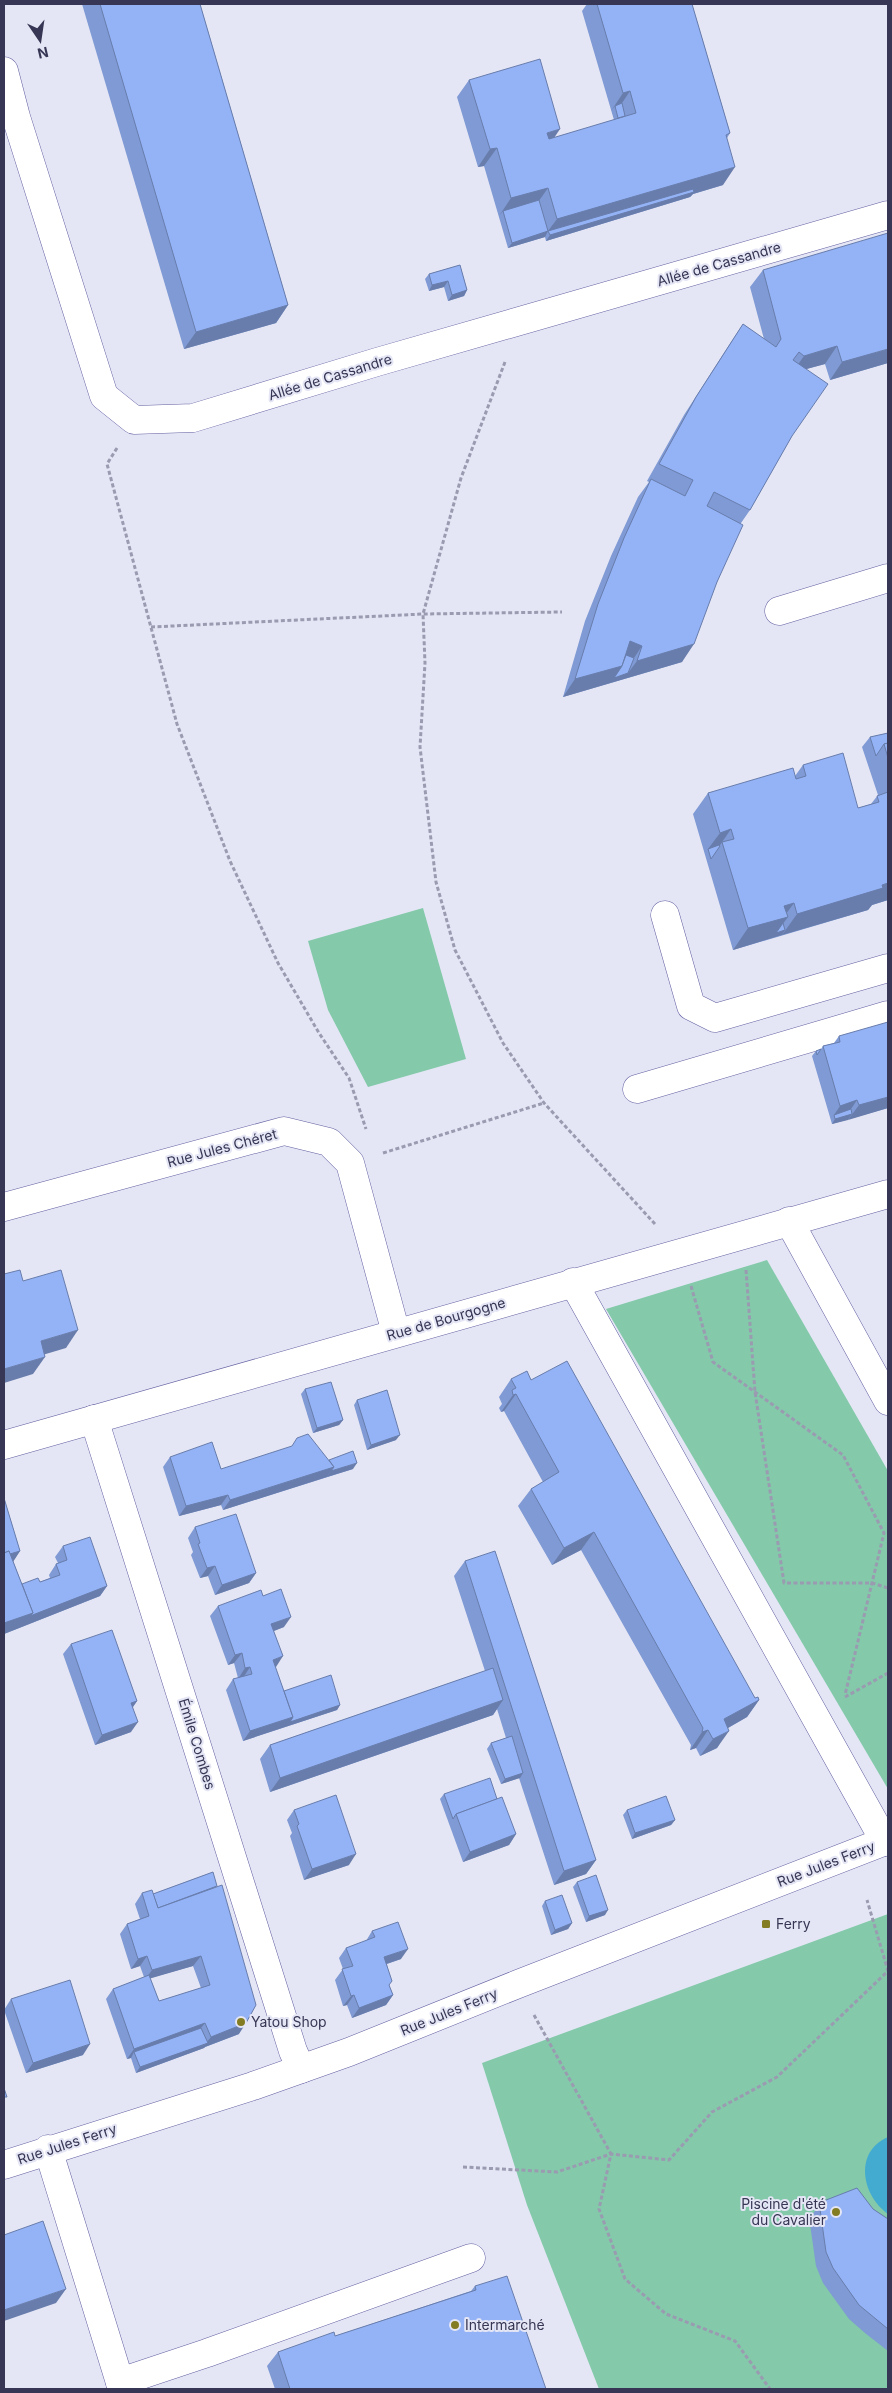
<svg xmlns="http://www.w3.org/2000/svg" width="892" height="2393" font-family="Inter,sans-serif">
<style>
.green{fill:#83c9aa}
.water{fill:#43abcf}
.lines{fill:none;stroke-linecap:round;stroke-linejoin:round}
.minor-casing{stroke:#6360a2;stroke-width:29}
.path{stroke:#9a9bb0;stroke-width:3;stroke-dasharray:4 2.5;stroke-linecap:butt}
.minor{stroke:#fff;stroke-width:28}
.wall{fill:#7f9ad4;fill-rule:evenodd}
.shaded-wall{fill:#687dac}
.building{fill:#94b3f6;stroke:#687dac}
.poi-dot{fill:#847c22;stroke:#e5e6f5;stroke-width:2}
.labels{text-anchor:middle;stroke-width:4;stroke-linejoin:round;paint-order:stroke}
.street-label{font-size:14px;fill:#373654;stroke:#e5e6f5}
.poi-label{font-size:14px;fill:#373654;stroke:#e5e6f5;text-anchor:start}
</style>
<rect width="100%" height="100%" fill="#e5e6f5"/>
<!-- green -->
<g class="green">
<path d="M423,908L466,1059L368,1087L328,1010L308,941Z"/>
<path d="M767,1260L888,1471V1789L606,1309Z"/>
<path d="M888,1914V2389H599L527,2205L482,2063Z"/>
</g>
<!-- water -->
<path class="water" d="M888,2137V2214C862,2196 853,2152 888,2137Z"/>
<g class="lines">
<defs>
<g id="minor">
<path d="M4,71L16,117L104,396L134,420L193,418L377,362L888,215"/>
<path d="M779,611L888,578"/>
<path d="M665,915L691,1006L715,1018L888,968"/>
<path d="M637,1089L888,1015"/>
<path d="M4,1207L284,1131L329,1142L350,1163L396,1333"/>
<path d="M789,1221L888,1401"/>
<path d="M573,1282L885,1842"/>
<path d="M94,1419L293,2051L301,2069"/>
<path d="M4,1445L888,1194"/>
<path d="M48,2149L122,2389"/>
<path d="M4,2165L253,2086L349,2052L518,1984L888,1840"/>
<path d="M120,2382L207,2353L471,2258"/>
</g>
</defs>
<!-- minor casing -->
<use href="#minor" class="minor-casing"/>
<!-- path -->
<g class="path">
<path d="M505,362L461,478L423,614L425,663L420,747L436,882L455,950L503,1043L544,1103L655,1224"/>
<path d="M117,448L107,464L177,724L230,861L278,963L319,1033L349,1078L366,1129"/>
<path d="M151,627L423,614L562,612"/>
<path d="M383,1153L544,1103"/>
<path d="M746,1270L755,1392L784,1583H872L888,1588"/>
<path d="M691,1286L713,1362L843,1455L884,1533L845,1695"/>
<path d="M845,1697L888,1673"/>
<path d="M534,2015L611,2154L599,2209L625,2279L666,2314L735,2341L770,2389"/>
<path d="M463,2167L557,2172L611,2154L669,2160L712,2112L777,2077L888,1971L867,1900"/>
</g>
<!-- minor -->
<use href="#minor" class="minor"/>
</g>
<!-- wall -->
<g class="wall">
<path d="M82,4H200L288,305L276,323L184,349Z"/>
<path d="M587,4H692L730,133L727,138L723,185L693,194L690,197L546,241L545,237L508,248L484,166L478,167L457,97L469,80L554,138L614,120L582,11Z"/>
<path d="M460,265L467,290L464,296L448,301L444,287L429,291L425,279L429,274Z"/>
<path d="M763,270L888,363L830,380L825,364L806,369L792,436L750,510L741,523L717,582L682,662L563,697L585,621L611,556L638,497L649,482L647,481L684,415L731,342L743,324L764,339L750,287Z"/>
<path d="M888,733V902V900L872,905L868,910L733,950L693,814L708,793L795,776L803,765L858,808L871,804L878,795L862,747L870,737Z"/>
<path d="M839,1036L888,1108L832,1124L812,1056L816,1051L821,1049L823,1046L834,1043Z"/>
<path d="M511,1379L531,1380L755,1698L759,1700L747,1717L728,1728L717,1748L700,1756L696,1748L690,1750L691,1745L581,1550L552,1565L518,1506L531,1489L543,1482L504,1411L501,1412L499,1408L502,1404L499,1397Z"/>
<path d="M305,1389L343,1420L339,1425L313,1433L301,1394Z"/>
<path d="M357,1400L396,1440L367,1450L354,1405Z"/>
<path d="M170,1457L221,1469L329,1460L353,1469L223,1510L221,1505L179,1516L163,1467Z"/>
<path d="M4,1498L20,1551L13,1561L22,1584L40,1582L50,1578L49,1575L56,1564L58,1563L55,1557L63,1546L107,1586L100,1596L4,1634Z"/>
<path d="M195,1527L256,1573L249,1583L215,1595L208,1576L200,1578L191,1555L193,1552L188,1538Z"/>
<path d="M465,1561L596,1860L586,1874L554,1885L519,1778L501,1784L487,1749L491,1743L506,1738L497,1709L493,1715L270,1792L260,1759L270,1745L485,1671L454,1576Z"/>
<path d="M263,1596L284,1627L273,1631L275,1667L284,1691L340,1705L337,1710L243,1741L226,1690L233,1679L238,1678L234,1663L228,1665L210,1616L218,1606Z"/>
<path d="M71,1644L137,1701L133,1707L131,1732L95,1745L63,1654Z"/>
<path d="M444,1794L497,1799L516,1834L509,1845L463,1862L440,1799Z"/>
<path d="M294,1810L349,1865L304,1880L290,1836L292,1833L287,1820Z"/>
<path d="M627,1810L675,1820L671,1825L632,1839L623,1815Z"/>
<path d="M213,1872L239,2034L205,2047L204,2048L136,2073L131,2058L127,2059L106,1999L113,1989L144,1977L140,1966L131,1969L120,1934L127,1924L140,1919L135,1904L142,1893L153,1894ZM193,1966L201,1988L159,2001L150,1978Z"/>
<path d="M577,1882L605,1915L586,1922L573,1887Z"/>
<path d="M545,1901L572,1923L568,1929L551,1935L542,1906Z"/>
<path d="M372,1931L401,1959L387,1964L389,1985L393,1995L386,2005L352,2018L347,2005L343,2006L335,1980L343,1969L339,1958L346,1948L366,1941Z"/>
<path d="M11,1999L83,2055L26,2073L4,2010Z"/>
<path d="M821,2202L873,2209L888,2219V2351L865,2333L849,2319L823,2283L816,2266L810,2224L811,2217Z"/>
<path d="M475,2286L546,2389H275L267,2366L278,2352L335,2336L471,2291Z"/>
</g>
<!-- shaded-wall -->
<g class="shaded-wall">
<path d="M630,91L618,109L615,106L611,111L623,93Z"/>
<path d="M560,129L548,147L547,133Z"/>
<path d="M497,148L484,166L478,167L490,149Z"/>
<path d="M735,167L723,185L693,194L690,197L546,241L550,235L548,231L545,237L508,248L512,243L548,231L557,219Z"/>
<path d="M548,188L536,205L503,211L499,216L511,198Z"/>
<path d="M448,281L444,287L429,291L432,285Z"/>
<path d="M467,290L464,296L448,301L452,295Z"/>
<path d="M288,305L276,323L184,349L196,332Z"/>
<path d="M837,346L825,364L792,373L804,356Z"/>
<path d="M888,349V363L830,380L842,362Z"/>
<path d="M630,641L642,646L630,664L620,660Z"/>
<path d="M694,644L682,662L563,697L575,679L622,666L628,673L637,661Z"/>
<path d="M731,829L716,851L708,849L720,833Z"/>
<path d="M888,883V900L872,905L868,910L782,935L797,914Z"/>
<path d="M794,903L783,918L788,917L776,933L785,930L782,935L733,950L748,928L784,906Z"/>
<path d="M888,1097V1108L848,1120L859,1105Z"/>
<path d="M857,1100L847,1115H834L840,1106Z"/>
<path d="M852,1114L848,1120L832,1124L835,1119Z"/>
<path d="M78,1330L66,1348L29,1359L41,1341Z"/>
<path d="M45,1357L33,1374L4,1383V1369Z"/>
<path d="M516,1394L504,1411L501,1412L513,1395Z"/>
<path d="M343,1420L339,1425L313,1433L317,1428Z"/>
<path d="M400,1435L396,1440L367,1450L371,1445Z"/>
<path d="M357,1463L353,1469L327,1477L331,1471Z"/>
<path d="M334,1467L327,1477L223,1510L230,1500Z"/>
<path d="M228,1495L221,1505L179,1516L186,1506Z"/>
<path d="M594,1532L581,1550L552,1565L564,1548Z"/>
<path d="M20,1551L13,1562L4,1556Z"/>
<path d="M215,1566L208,1576L200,1578L207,1568Z"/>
<path d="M256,1573L249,1583L215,1595L222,1585Z"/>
<path d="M107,1586L100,1596L4,1634V1623Z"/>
<path d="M291,1617L284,1627L264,1635L271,1624Z"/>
<path d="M242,1653L234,1663L228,1665L235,1655Z"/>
<path d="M283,1656L276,1667L266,1670L273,1660Z"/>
<path d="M250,1667L243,1678L238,1679L245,1668Z"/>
<path d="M503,1700L493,1715L270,1792L280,1778Z"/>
<path d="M759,1700L747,1717L712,1737L724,1719Z"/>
<path d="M137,1701L130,1711L131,1703Z"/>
<path d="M340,1705L337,1710L243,1741L250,1731L293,1717Z"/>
<path d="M138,1722L131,1732L95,1745L102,1735Z"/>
<path d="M708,1730L696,1748L690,1750L702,1732Z"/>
<path d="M729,1731L717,1748L700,1756L713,1739Z"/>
<path d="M523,1773L520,1778L501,1784L505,1779Z"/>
<path d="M675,1820L671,1825L632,1839L635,1833Z"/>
<path d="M516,1834L509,1845L463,1862L470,1852Z"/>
<path d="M356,1854L349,1865L304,1880L312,1869Z"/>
<path d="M596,1860L586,1874L554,1885L564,1871Z"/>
<path d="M608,1910L605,1915L586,1922L589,1916Z"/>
<path d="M572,1923L568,1929L551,1935L555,1930Z"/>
<path d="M408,1949L401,1959L377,1967L384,1957Z"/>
<path d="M147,1956L140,1966L131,1969L138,1959Z"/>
<path d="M201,1956L193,1966L145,1980L152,1970Z"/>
<path d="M354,1995L347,2005L343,2006L351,1996Z"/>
<path d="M393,1995L386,2005L352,2018L359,2008Z"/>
<path d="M205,2023L197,2033L134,2052L131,2058L127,2059L134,2049Z"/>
<path d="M246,2023L239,2034L205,2047L204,2048L136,2073L140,2067L206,2043L211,2037Z"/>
<path d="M90,2044L83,2055L26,2073L33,2063Z"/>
<path d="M66,2289L56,2303L4,2321V2310Z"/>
</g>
<!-- building -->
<g class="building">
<path d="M100,4H200L288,305L196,332Z"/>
<path d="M597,4H692L730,133L726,135L735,167L557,219L548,188L511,198L497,148L490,149L469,80L540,59L560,129L547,133L549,139L636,113L630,91L623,93Z"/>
<path d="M622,103L625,116L618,118L615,106Z"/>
<path d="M693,189L694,192L550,235L548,231Z"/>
<path d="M539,200L548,231L512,243L503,211Z"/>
<path d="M888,233V349L842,362L837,346L804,356L799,352L793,360L828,384L792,436L750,510L714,492L707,506L743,525L717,582L694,644L637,661L642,646L630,641L622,666L575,679L598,604L624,538L651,479L685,496L693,480L659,464L696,397L743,324L776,347L781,339L763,270Z"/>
<path d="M460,265L467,290L452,295L448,281L432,285L429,274Z"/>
<path d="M626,655L634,658L628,673L614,678L622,666Z"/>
<path d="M888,733V743L884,744L876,756L870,737Z"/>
<path d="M888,743V758L884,744Z"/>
<path d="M843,753L858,808L879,802L877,796L888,792V883L882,885L883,888L797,914L794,903L784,906L788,917L748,928L722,842L734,839L731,829L720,833L708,793L793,768L796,779L806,776L803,765Z"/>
<path d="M719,845L720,846L711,859L708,849Z"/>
<path d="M783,923L785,930L776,933Z"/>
<path d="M888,1022V1097L859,1105L857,1100L840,1106L823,1046L840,1042L839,1036Z"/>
<path d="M821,1049L817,1055L816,1051Z"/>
<path d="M851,1109L852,1114L835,1119L834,1115Z"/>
<path d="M20,1270L23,1281L61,1270L78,1330L41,1341L45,1357L4,1369V1274Z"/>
<path d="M567,1361L755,1698L758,1697L759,1700L724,1719L729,1731L713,1739L708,1730L702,1732L703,1728L594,1532L564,1548L531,1489L559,1472L516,1394L513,1395L512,1390L516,1388L511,1379L527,1371L531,1380Z"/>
<path d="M331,1382L343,1420L317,1428L305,1389Z"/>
<path d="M387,1390L400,1435L371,1445L357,1400Z"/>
<path d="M308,1434L334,1467L230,1500L228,1495L186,1506L170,1457L212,1442L221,1469L292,1446L297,1438Z"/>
<path d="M353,1451L357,1463L331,1471L334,1467L329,1460Z"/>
<path d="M4,1498L20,1551L10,1554L9,1551L4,1553Z"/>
<path d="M236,1514L256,1573L222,1585L215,1566L207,1568L198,1544L200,1543L195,1527Z"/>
<path d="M90,1537L107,1586L30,1616L33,1613L22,1584L38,1578L40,1582L60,1575L56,1564L67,1560L63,1546Z"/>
<path d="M9,1551L33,1613L4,1623V1553Z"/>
<path d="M495,1551L596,1860L564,1871L465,1561Z"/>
<path d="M281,1589L291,1617L271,1624L283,1656L273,1660L293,1717L250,1731L233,1679L252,1674L250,1667L245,1668L242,1653L235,1655L218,1606L261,1590L263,1596Z"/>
<path d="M112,1630L137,1701L131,1703L138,1722L102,1735L71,1644Z"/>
<path d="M493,1668L503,1700L280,1778L270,1745Z"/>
<path d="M331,1675L340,1705L290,1722L293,1717L284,1691Z"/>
<path d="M512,1736L523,1773L505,1779L491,1743Z"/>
<path d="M490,1778L497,1799L456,1814L453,1819L444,1794Z"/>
<path d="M336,1795L356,1854L312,1869L297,1826L299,1824L294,1810Z"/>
<path d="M666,1796L675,1820L635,1833L627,1810Z"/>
<path d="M502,1797L516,1834L470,1852L456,1814Z"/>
<path d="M213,1872L217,1886L158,1908L153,1894Z"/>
<path d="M596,1875L608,1910L589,1916L577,1882Z"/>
<path d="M222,1885L256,2005L246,2023L211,2037L205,2023L134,2049L113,1989L149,1975L159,2001L210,1985L201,1956L152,1970L147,1956L138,1959L127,1924L149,1916L142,1893L152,1890L158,1908Z"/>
<path d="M562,1895L572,1923L555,1930L545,1901Z"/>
<path d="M398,1922L408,1949L384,1957L392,1981L389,1985L393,1995L359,2008L354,1995L351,1996L342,1969L353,1966L346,1948L375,1937L372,1931Z"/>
<path d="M70,1980L90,2044L33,2063L11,1999Z"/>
<path d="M201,2028L208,2043L140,2067L134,2052Z"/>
<path d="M4,2088L7,2097H4Z"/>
<path d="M857,2188L873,2209L888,2219V2329L859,2305L833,2268L826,2252L820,2209L821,2202Z"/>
<path d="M43,2221L66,2289L4,2310V2235Z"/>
<path d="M507,2276L546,2389H290L278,2352L334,2332L335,2336L476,2290L475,2286Z"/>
</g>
<!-- markers -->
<g class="poi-dot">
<rect x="761" y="1919" width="10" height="10" rx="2.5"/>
<circle cx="241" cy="2022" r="5"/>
<circle cx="836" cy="2212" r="5"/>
<circle cx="455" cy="2325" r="5"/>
</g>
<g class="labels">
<!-- street labels -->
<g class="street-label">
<text transform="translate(719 264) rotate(-16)" y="5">Allée de Cassandre</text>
<text transform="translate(330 377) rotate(-17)" y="5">Allée de Cassandre</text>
<text transform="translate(222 1148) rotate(-15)" y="5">Rue Jules Chéret</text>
<text transform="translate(446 1319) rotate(-16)" y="5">Rue de Bourgogne</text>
<text transform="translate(197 1744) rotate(73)" y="5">Émile Combes</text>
<text transform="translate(826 1864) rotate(-21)" y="5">Rue Jules Ferry</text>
<text transform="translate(449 2012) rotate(-22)" y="5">Rue Jules Ferry</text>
<text transform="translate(67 2144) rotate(-18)" y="5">Rue Jules Ferry</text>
</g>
<!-- poi labels -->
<g class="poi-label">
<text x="776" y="1929">Ferry</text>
<text x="251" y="2027">Yatou Shop</text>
<text x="826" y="2209" text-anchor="end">Piscine d'été<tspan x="826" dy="16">du Cavalier</tspan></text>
<text x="465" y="2330">Intermarché</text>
</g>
</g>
<!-- border -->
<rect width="892" height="2393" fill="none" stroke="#373654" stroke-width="10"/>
<!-- north arrow -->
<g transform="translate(40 40) rotate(167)" stroke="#e5e6f5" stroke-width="4" paint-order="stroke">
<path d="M0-4L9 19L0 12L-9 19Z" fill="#373654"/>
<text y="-8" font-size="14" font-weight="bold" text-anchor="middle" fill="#373654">N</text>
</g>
</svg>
